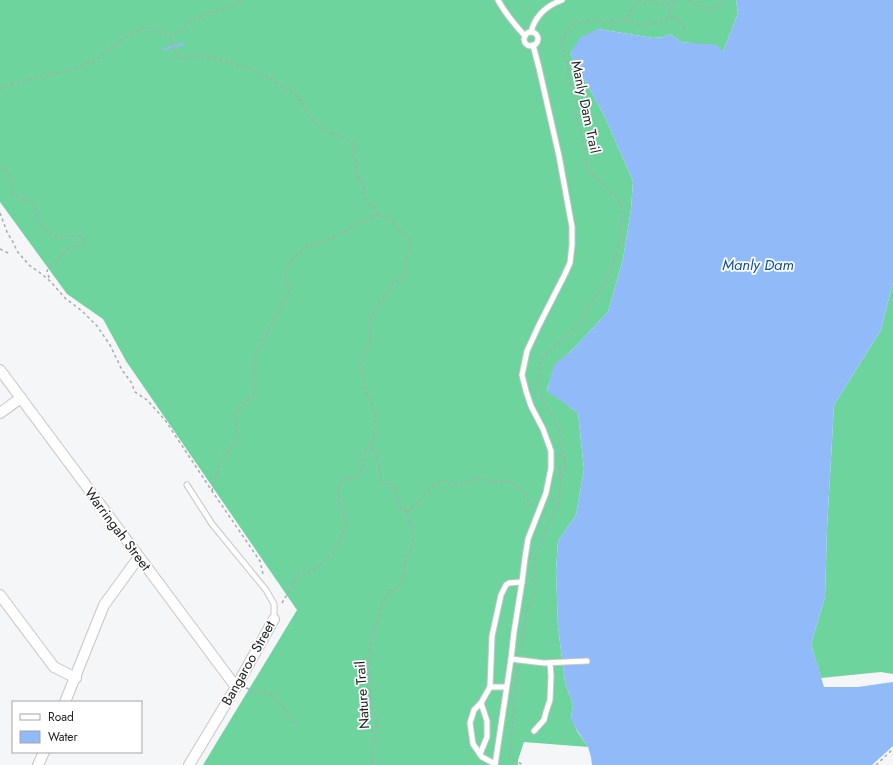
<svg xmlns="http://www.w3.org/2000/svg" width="893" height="765" font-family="Jost,sans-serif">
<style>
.forest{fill:#6ed49e}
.water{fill:#91bbf8}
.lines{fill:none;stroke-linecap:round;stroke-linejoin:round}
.stream{stroke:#91bbf8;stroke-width:2.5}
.lane-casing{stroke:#c5c6c8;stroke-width:7}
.street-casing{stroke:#c5c6c8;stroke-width:12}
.path{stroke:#ababac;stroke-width:1.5;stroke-dasharray:3 3;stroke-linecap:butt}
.lane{stroke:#fff;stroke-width:5}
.street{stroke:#fff;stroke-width:10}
.labels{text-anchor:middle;stroke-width:3.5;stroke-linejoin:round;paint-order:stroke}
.street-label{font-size:14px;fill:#212122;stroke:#fff}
.water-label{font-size:15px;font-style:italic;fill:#0b4ea5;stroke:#fff}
</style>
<rect width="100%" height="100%" fill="#f5f6f7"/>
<!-- forest -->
<g class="forest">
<path d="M0,0H736L738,13L723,52L692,43L681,42L670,34L664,37L653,38L598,29L570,53L604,115L633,181L631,209L623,259L608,312L571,351L555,365L547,390L578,413L584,469L576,515L558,541L556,570L558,627L565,682L573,705L571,717L577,731L588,747L524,742L518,760V765H203L297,610L126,361L103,319L67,294L0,202Z"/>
<path d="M893,282V674L881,672L821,678L811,644L825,597L827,529L834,405L881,330Z"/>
</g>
<!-- water -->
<path class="water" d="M736,0H893V282L881,330L834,405L827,529L825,597L811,644L824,687H858L893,682V746L872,765H592L591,757L588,747L573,724L571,717L573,705L565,682L558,627L556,570L558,541L576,515L584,469L578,413L547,391L554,365L571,351L608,312L623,259L631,209L633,181L604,115L570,53L581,37L598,29L653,38L664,37L670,34L681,42L717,45L723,52L738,13Z"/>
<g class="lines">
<!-- stream -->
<path class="stream" d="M164,49L183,44"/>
<defs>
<g id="lane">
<path d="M498,0C505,13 515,25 525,36"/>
<path d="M531,32C535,16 546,6 562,0"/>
<circle cx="531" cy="39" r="7"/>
<path d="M187,485L212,524L266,590L274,604V619"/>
<path d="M511,659L544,663L587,661"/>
<path d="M490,687L481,703L474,710L470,723L473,744L482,757L495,764"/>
<path d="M506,687H490L492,636L501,595L506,585L509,583L522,582"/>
<path d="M534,731L544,720L546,712L550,700L551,676L550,663"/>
<path d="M480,754L487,737V721L481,703"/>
<path d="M495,765L511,659L514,632L522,582L525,558L528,539L546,493L551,468V451L543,429L531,406L526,391L522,375L527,351L539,325L564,276L570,263L572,245V227L559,156L539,68L533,45"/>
</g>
<g id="street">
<path d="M0,370L236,687"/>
<path d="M0,413L21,398"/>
<path d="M0,595L54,667L76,678"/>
<path d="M65,702L104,605L139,557"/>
<path d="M38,765L44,752"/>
<path d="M189,765L236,687L274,619"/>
</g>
</defs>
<!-- lane casing -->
<use href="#lane" class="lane-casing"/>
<!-- street casing -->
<use href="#street" class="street-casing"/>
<!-- path -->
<g class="path">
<path d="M240,0L233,5L224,9L208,13L186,24L183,28L171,36L172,44L178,58L195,56L214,58L253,70L271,79L299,97L310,117L322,129L343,137L352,142L355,147L353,152V155L356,160V173L362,181L365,198L368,203L376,209L378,214L393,221L401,232L409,239V251L405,263L406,273L400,282L394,281L384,298L374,311L370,320V341L361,360L360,365L368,396L373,406L376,420L374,437L372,445L369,447L375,451L379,465L381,480L390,486L394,487L398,495L400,508H404L407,513L413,536L412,546L404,565L403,578L399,585L397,590H389L379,611V619L374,629V636L371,641L370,652L368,670L371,681L370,701L377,720L374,743L372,746L373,760L369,765"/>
<path d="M688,0C698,4 707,12 717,7C721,5 722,4 724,0"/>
<path d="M673,3L678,0"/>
<path d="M625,19L640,25H647L674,17C681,21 685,27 684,35"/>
<path d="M0,89L6,85L75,69L97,59L127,36L145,27L171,36"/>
<path d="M0,169L4,168L12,179L13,194L33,204L36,209L42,228L56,237L72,236L83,237L85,242L84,246H72L58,259L51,264L47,271L50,281"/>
<path d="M0,213L7,232L13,242L17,251L29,265L39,272L50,281L65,298L82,311L97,326L110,345L122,370L131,382L135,392L147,400L165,420L212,491L260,561L263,574"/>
<path d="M0,249L10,254"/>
<path d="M612,264L617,265"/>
<path d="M558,456H561L566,461L564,473L561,477"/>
<path d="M561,456L560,434L558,427L554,419L545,405L538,388L540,361L548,352L562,339L583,320L587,308L600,291L606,282L617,250L621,234V222L624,212L617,199L587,168L583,139L576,117V99L575,92L567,80L568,66L560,40L567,31L576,21H620C629,18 631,11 635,3L644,4L652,2L662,4L673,3L669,11L671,18"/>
<path d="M212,491L221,459L238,438L236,413L243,402L254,397L255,356L289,292L285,275L288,264L305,248L329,239L378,214"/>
<path d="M558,504L561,483L559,465"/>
<path d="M407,513L421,499L431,487L444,481L459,486L475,479L509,482L527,494L528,502L533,505"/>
<path d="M282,603L298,576L315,569L332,554L341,540L346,521L339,501L338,488L341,480L355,478L364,467L359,456L369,447"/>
<path d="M520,654L527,611L533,598L535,586L534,560L543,536L558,504L551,498"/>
<path d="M518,667L515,686L510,759L524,765"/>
<path d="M246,688L271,695L286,710L295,725"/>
<path d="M876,765L893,749"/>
</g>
<!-- lane -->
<use href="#lane" class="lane"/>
<!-- street -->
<use href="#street" class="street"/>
</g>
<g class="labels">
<!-- street labels -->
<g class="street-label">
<text transform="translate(586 107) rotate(78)" y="5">Manly Dam Trail</text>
<text transform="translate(118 529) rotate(53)" y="5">Warringah Street</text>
<text transform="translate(248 663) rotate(-61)" y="5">Bangaroo Street</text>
<text transform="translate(362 695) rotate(-94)" y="5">Nature Trail</text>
</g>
<!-- water labels -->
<g class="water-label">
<text x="758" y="270">Manly Dam</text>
</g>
</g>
<!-- legend -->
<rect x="12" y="701" width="130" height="52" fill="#ffffff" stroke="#a6a6a7"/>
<rect x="20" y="714" width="20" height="6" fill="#ffffff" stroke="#a6a6a7"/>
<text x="48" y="721" font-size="12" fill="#212122">Road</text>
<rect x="20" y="731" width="20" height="12" fill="#91bbf8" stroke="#a6a6a7"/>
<text x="48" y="741" font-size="12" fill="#212122">Water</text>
</svg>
